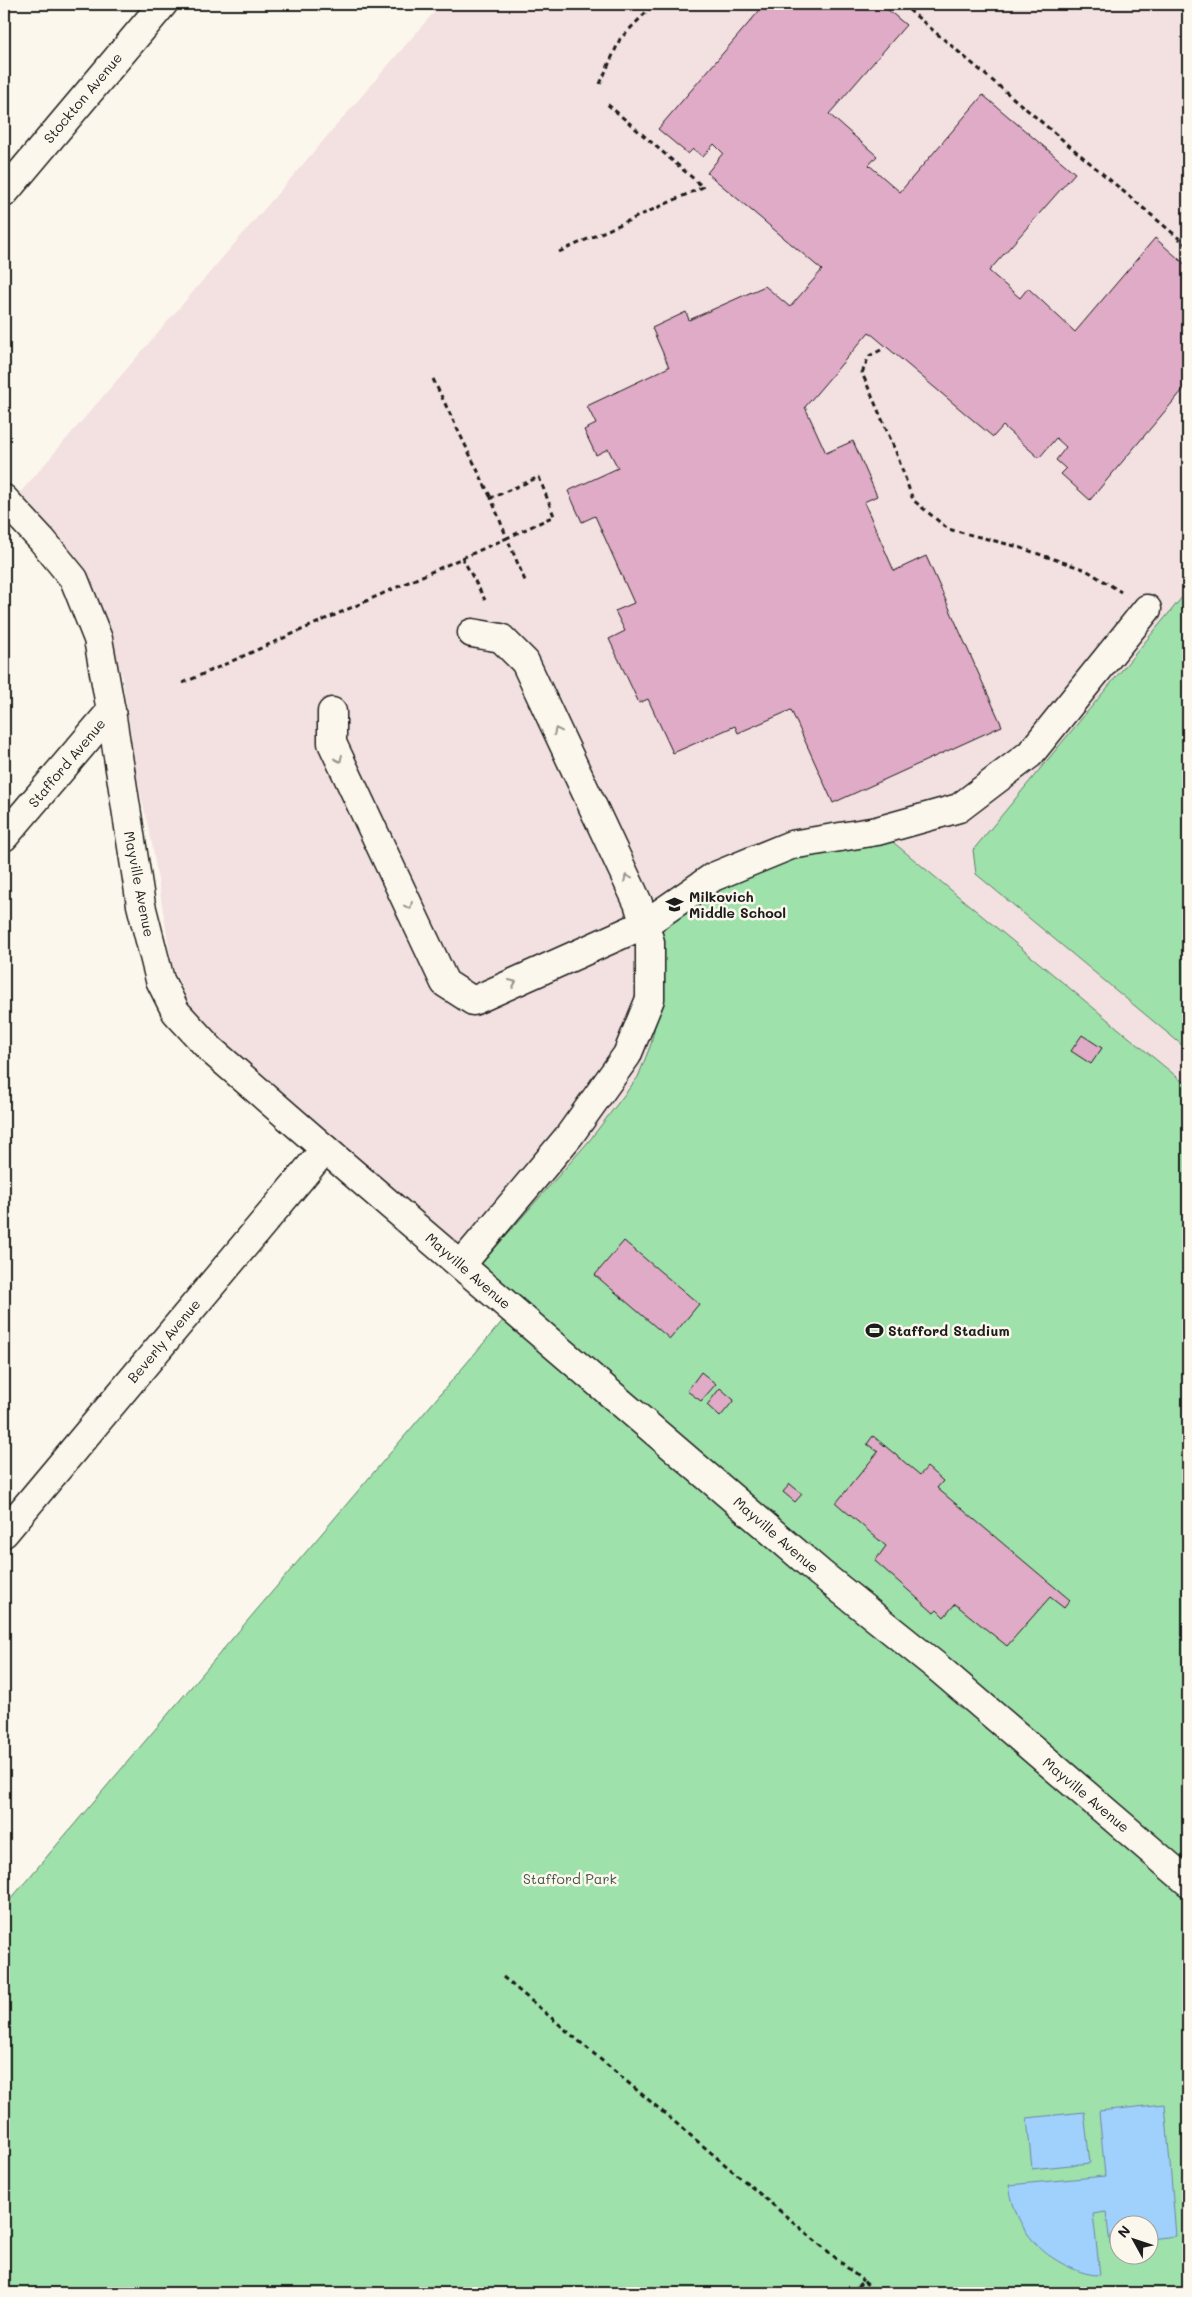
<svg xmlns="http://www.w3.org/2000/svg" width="1192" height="2297" font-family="Mali,sans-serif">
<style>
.built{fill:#f3e0e1}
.green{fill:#9ee1ab;stroke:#5d7e64;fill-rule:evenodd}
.water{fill:#a0d0fc;stroke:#6b88a2}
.building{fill:#dfabc6;stroke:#1c1c1c}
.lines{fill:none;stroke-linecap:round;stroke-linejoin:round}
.minor-casing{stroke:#1c1c1c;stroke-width:31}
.path{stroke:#1c1c1c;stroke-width:3;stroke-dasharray:5 4;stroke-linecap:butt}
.minor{stroke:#fbf7ec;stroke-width:28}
.oneway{stroke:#97948e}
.labels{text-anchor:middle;stroke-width:5;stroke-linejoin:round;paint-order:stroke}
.street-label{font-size:14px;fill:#1c1c1c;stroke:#fbf7ec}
.poi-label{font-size:14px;font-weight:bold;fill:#1c1c1c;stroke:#fbf7ec;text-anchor:start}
.park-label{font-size:14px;fill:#435747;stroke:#fbf7ec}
</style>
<rect width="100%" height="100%" fill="#fbf7ec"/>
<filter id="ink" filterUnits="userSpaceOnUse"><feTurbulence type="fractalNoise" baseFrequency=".02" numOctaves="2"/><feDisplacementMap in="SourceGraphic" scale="10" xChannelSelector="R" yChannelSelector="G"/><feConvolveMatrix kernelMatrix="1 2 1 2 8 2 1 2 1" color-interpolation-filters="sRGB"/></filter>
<g filter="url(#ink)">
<!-- built -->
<path class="built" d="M441,4H1188V1860L222,1046L194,1013L172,965L152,844L137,777L122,675L95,605L61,547L19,494Z"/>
<!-- green -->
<g class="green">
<path d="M1188,590V1050L976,874L973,850Z"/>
<path d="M888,838L1188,1086V2293H4V1907L522,1298L481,1264L589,1141L638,1077L651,1044L664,983L653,900L683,891L764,857ZM1120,2224H1150V2254H1120Z"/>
</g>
<!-- water -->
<g class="water">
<path d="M1165,2104L1176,2236L1150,2239V2224H1120L1119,2242L1110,2244L1106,2212L1093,2214L1100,2275C1086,2275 1075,2270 1063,2264C1031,2247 1014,2220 1009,2185L1105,2176L1099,2111Z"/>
<path d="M1084,2112L1090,2163L1032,2169L1027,2118Z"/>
</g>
<!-- building -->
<g class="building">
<path d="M765,4H881L906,25L829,114L877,156L869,165L900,192L983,95L1075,173L989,271L1020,298L1028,288L1075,332L1155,238L1188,267V384L1090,500L1061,474L1066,469L1056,460L1066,447L1056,438L1039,458L1003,426L993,437L869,332L805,407L826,453L853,441L877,496L864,502L894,571L926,556L1002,726L833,803L791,710L738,733L735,726L673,753L648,699L639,703L609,639L625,631L615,611L634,603L595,516L582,522L568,491L618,468L608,449L596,455L584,430L596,424L587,406L669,367L652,328L686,312L689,320L765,286L790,307L822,270L707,173L723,153L714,144L703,157L693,149L688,154L658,129Z"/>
<path d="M1082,1035L1102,1048L1091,1064L1071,1051Z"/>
<path d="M624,1241L699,1304L670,1339L595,1275Z"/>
<path d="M701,1372L716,1384L701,1401L687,1391Z"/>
<path d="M720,1388L734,1400L720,1417L707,1405Z"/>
<path d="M873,1436L920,1475L927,1467L943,1481L937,1488L1070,1600L1064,1608L1050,1597L1007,1646L955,1604L944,1617L937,1610L934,1613L875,1561L886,1546L836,1503L878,1452L867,1444Z"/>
<path d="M790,1484L802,1494L795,1502L783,1492Z"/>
</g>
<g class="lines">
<defs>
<g id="minor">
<path d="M4,193L163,4"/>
<path d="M4,499L42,540L74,579L98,639L111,711L141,905L160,980L176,1012L211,1050L325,1149L820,1573L936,1666L1188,1882"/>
<path d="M332,712V743L445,983L473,1001L645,924L713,877L791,845L877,831L959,808L1030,754L1147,609"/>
<path d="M4,837L111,711"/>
<path d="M461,1265L569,1136L627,1055L650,999V942L638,903L525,662L501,638L472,633"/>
<path d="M4,1533L325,1149"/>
</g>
</defs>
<!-- minor casing -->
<use href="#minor" class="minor-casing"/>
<!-- path -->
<g class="path">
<path d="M902,4L1188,246"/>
<path d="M600,84L620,39L654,4"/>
<path d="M559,252L703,187L606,103"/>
<path d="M881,350L869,356L862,373L896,452L913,500L948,529L1015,546L1086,570L1121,592"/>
<path d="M433,379L491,498"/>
<path d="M539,477L554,516L507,538L491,498Z"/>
<path d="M462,557L485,600"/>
<path d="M183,683L507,538L526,583"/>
<path d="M503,1977L863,2281"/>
<path d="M851,2293L863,2281L877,2293"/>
</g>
<!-- minor -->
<use href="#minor" class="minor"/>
</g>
<!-- one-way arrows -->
<defs><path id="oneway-chevron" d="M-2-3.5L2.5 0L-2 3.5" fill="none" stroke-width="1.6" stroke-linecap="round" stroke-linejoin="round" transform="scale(1.25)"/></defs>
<g class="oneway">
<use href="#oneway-chevron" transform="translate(557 731) rotate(-115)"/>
<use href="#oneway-chevron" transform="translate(339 759) rotate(65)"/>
<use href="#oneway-chevron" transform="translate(627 878) rotate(-115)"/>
<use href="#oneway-chevron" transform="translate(409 906) rotate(65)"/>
<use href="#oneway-chevron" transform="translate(513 983) rotate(-24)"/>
</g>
</g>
<!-- icons -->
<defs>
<symbol id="school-bare" viewBox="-9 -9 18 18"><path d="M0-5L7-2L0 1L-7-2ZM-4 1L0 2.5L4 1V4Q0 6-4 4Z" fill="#1c1c1c" stroke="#fbf7ec" stroke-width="2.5" paint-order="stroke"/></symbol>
<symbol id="stadium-bare" viewBox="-9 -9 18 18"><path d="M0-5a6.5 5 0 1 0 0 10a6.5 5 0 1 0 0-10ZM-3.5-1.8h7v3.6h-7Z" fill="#1c1c1c" stroke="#fbf7ec" stroke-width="2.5" paint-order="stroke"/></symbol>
</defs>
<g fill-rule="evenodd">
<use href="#school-bare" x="662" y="892" width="25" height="25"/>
<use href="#stadium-bare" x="862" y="1318" width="25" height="25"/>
</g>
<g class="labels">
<!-- street labels -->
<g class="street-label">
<text transform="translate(83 98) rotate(-50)" y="5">Stockton Avenue</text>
<text transform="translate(67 763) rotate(-50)" y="5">Stafford Avenue</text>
<text transform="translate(139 884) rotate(79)" y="5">Mayville Avenue</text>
<text transform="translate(468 1271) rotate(41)" y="5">Mayville Avenue</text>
<text transform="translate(164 1341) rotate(-50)" y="5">Beverly Avenue</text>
<text transform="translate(776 1535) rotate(41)" y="5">Mayville Avenue</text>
<text transform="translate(1086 1795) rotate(40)" y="5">Mayville Avenue</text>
</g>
<!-- poi labels -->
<g class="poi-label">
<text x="689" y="902">Milkovich<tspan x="689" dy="16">Middle School</tspan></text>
<text x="888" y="1336">Stafford Stadium</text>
</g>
<!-- park labels -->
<g class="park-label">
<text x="570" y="1884">Stafford Park</text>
</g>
</g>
<!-- margin -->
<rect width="1192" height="2297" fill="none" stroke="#fbf7ec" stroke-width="20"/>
<rect x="10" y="10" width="1172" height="2277" fill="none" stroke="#1c1c1c" stroke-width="2" filter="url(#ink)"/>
<!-- north arrow -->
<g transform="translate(1134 2240) rotate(310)"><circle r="24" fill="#fbf7ec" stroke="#a29f99"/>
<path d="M0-4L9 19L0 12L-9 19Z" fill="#1c1c1c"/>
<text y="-8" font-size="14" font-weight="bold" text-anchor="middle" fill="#1c1c1c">N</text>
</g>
</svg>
